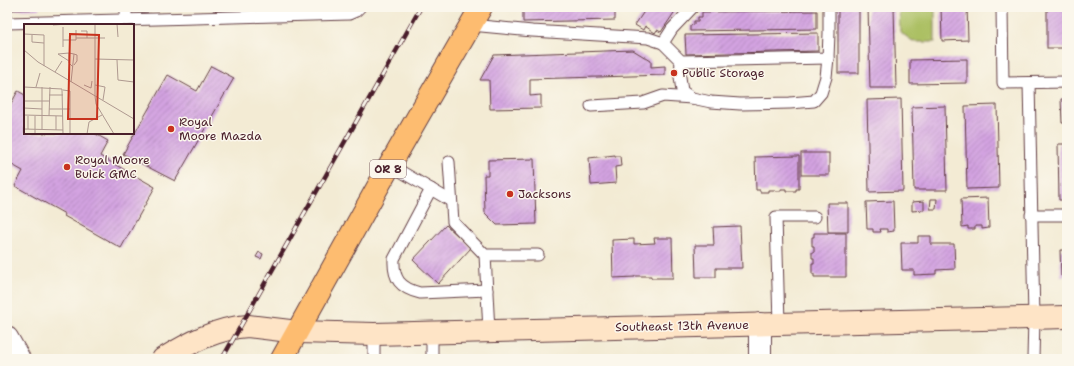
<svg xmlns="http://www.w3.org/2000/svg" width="1074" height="366" font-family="'Shantell Sans',sans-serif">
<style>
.green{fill:#acc064;stroke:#7b7048}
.building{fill:url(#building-hatch)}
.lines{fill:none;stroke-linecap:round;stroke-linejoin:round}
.lane-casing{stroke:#633e44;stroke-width:13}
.street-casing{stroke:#633e44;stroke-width:24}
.secondary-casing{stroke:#633e44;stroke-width:24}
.primary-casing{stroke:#633e44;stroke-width:24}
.lane{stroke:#fff;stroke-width:11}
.street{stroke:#fff;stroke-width:22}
.secondary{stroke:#fee4c6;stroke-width:22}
.primary{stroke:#fdbc70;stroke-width:22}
.rail-casing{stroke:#4a1f2b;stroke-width:4.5}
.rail{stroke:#fbf7ec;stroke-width:3;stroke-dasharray:9;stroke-linecap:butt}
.poi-dot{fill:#c8321e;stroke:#fbf7ec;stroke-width:1.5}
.labels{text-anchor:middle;stroke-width:3;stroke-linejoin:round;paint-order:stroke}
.shield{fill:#fbf7ec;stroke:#7f6065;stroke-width:1}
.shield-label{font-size:11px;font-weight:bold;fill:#4a1f2b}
.poi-label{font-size:12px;fill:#4a1f2b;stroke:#fbf7ec;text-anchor:start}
.street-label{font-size:12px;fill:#4a1f2b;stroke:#fbf7ec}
.inset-road{fill:none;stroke:#af9990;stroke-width:1}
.view{fill:#c8321e;fill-opacity:0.15;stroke:#c8321e;stroke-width:2}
.inset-edge{fill:none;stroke:#4a1f2b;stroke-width:2}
</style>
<defs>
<pattern id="building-hatch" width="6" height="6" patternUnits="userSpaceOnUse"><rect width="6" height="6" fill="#d3a3e1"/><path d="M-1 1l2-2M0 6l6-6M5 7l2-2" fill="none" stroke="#ad84b7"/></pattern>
</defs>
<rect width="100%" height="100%" fill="#fbf7ec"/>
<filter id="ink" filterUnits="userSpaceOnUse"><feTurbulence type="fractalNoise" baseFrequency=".025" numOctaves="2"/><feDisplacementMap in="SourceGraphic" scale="8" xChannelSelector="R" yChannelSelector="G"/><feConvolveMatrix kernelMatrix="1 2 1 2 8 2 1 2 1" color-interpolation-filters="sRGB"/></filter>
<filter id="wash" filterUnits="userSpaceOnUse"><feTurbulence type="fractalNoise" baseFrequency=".012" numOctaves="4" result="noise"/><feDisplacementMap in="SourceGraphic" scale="16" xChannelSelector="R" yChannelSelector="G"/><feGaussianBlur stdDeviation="0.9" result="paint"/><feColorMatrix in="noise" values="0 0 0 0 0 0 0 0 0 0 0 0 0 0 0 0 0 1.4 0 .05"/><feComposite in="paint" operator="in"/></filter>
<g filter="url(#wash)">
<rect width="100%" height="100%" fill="#f3ebd4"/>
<!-- green -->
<path class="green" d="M899,7H935V42H914L900,32Z"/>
<g id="blocks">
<!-- building -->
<g class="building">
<path d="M7,7H39V9L7,10Z"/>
<path d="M213,7H274V9L213,10Z"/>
<path d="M523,7H615V20L523,22Z"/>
<path d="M647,7H678L661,32L657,30L655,33L645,26L643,30L635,25Z"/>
<rect x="838" y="7" width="21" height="66"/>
<path d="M868,7H894L896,88H870Z"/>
<path d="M941,7H967L968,40L942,41Z"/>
<rect x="1047" y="7" width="20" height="41"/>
<path d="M817,11V29L690,31V26L694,25V21H698V17H702V12Z"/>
<path d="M818,33V51L686,54L685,35Z"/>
<path d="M633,50L651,61V67L665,66V75L530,79V96L541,95V108L490,109L489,80H480L494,55Z"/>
<path d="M967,59V83L910,84V60Z"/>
<path d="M211,66L234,78L175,181L123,154L168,75L197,91Z"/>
<path d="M18,91L25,95V133H94L108,141L100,156L155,187L121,248L64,216L65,214L15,186L23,171L7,162V111Z"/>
<path d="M901,99L903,191L869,192L867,100Z"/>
<path d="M1061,99H1067V123H1062Z"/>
<path d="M997,105L999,188L967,189L965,106Z"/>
<path d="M945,106L947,190H914L912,107Z"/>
<path d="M1058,144H1067V200H1059Z"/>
<rect x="801" y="153" width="28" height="22"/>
<path d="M615,155V156H620L621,166L615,167L616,183L591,185L589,158Z"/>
<path d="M799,156V189H796V191H786V189H781V191H775V190H768V192H760V190H756L755,157Z"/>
<path d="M534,159L536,224L497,225L485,213L484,175H488V160Z"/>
<path d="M988,198L989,228L982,229V226H975V229H968V226L962,227L961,199Z"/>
<path d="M931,199H937L936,209H930Z"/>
<path d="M893,201L894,231L887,232V229H880L881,232H873V229H867L866,202Z"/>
<path d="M924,201V210L912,211V202Z"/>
<path d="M827,203H848V232H828Z"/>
<path d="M446,225L471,248L438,284L413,260Z"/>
<path d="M740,226L742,268H716V277H696L695,245H714L713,227Z"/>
<path d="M814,233H846V277H814V274H812V263H814V258H812V252H814V246H812V237H814Z"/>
<path d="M918,236H931V244H954L955,269L936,270V274L914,275V270H902L901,243H918Z"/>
<path d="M654,238H672L673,278H651V276H635V277L613,278L612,240L634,239V244L655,243Z"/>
<path d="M1060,250H1067V276H1061Z"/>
<path d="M259,252L263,254L261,259L256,257Z"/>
</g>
</g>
</g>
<g filter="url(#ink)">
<use href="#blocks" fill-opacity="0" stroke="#633e44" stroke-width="1"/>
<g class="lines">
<defs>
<g id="lane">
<path d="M126,7V20"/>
<path d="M1002,7L1003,83L1067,82"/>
<path d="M7,23L349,14L356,11L360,7"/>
<path d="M471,25L532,31L648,38L663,43L681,61L828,58L829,33V7"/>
<path d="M663,43L672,29L693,7"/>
<path d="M681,61L680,77L682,91L692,98L711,102L740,104L790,103L814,101L821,93L826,77L828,58"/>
<path d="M1029,83L1034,318L1033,359"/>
<path d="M591,106L643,103L663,96L692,98"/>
<path d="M449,162L453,222L485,255H538"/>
<path d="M390,165L451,201"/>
<path d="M431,189L394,259C393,279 400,288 420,293L487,290"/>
<path d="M1031,215H1067"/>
<path d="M485,255L489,331"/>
<path d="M779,324L776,217H815"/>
<path d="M432,333V359"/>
<path d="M374,359V334"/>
</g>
<g id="street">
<path d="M760,324V359"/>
<path d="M7,338L19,359"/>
</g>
<path id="secondary" d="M163,359C189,343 217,328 248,326L298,332L374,334L1067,317"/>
<path id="primary" d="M282,359L390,165L481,7"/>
</defs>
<!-- lane casing -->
<use href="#lane" class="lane-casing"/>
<!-- street casing -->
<use href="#street" class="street-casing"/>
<!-- secondary casing -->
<use href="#secondary" class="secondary-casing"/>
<!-- primary casing -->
<use href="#primary" class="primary-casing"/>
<!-- lane -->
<use href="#lane" class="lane"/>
<!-- street -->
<use href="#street" class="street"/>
<!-- secondary -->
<use href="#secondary" class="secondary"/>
<!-- primary -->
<use href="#primary" class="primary"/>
<defs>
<path id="rail" d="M222,359L421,7"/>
</defs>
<!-- rail casing -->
<use href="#rail" class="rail-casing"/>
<!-- rail -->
<use href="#rail" class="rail"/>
</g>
</g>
<!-- markers -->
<g class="poi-dot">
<circle cx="674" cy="73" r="4"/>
<circle cx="171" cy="129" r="4"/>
<circle cx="67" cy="167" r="4"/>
<circle cx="510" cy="194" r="4"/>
</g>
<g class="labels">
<!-- shield labels -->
<rect class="shield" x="370" y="160" width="36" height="18" rx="3"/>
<g class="shield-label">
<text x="388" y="173">OR 8</text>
</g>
<!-- poi labels -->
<g class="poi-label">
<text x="682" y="77">Public Storage</text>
<text x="179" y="126">Royal<tspan x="179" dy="14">Moore Mazda</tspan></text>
<text x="75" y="164">Royal Moore<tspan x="75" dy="14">Buick GMC</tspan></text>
<text x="518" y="198">Jacksons</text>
</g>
<!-- street labels -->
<g class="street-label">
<text transform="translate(682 326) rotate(-1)" y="4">Southeast 13th Avenue</text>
</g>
</g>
<!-- overview -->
<g transform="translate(24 24)">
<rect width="110" height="110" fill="#f3ebd4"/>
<path class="inset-road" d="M71,0V72M93,0L94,13M29,1L44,0M57,7H63V14M0,10L20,11V42M8,11V18L20,19M52,14H81M39,16H52V6M39,23V3M0,26L14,38L110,95M50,30L53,31V37L50,41M71,35L110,36M93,36L94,56L110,58M45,37L34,30L45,29M31,48L38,37M47,58L50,30L45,29V39L49,43M60,61L67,64L68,57M71,61L81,63L79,76M0,63L38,65L39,110M12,63L16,49M39,66L46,67V110M25,71H39M71,72L72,80L90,110M0,77H25M0,84L18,85M25,85H46M0,91L39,92M25,92L26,63M0,105L39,106M4,105V92M18,106V63M32,106V92M11,110V92M63,110L65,98L78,91"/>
<path class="view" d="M46,10L75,11L73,95H44Z"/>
<rect width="110" height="110" class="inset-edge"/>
</g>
<!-- margin -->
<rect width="1074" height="366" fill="none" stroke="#fbf7ec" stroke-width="24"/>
</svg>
